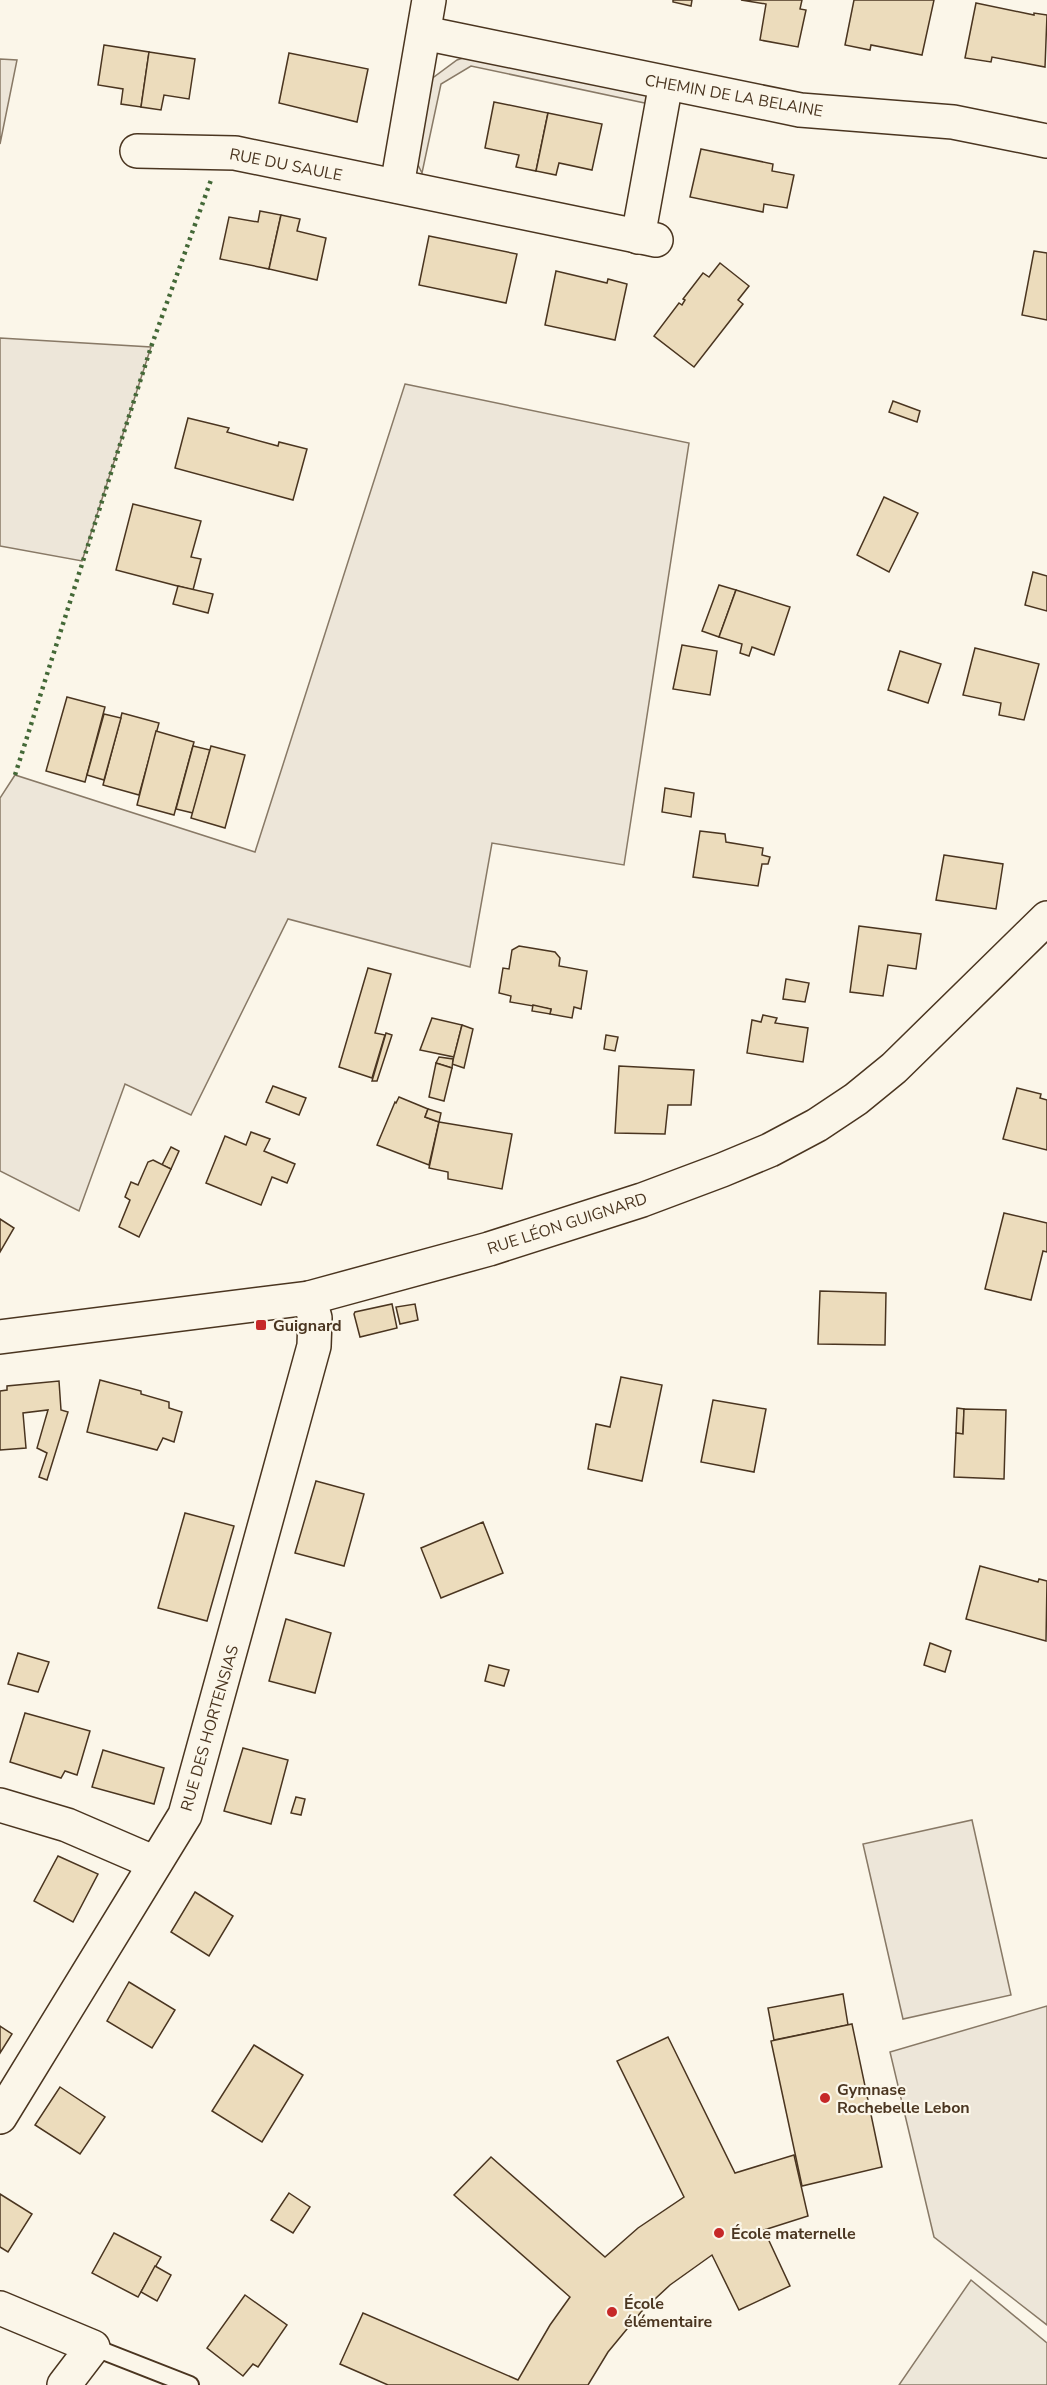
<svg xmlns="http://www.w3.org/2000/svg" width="1047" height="2385" font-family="'Nunito Sans',sans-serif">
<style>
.green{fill:#ede6d9;stroke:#887966;stroke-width:1.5}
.parking{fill:#ede7d9;stroke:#887966;stroke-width:1.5}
.building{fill:#ecdcbc;stroke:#4a3520;stroke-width:1.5}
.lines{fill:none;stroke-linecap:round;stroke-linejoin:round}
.lane-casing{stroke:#4a3520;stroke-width:20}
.street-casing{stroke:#4a3520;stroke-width:36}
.lane{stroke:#fbf6e9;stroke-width:16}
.street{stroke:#fbf6e9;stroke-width:33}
.hedge{stroke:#436837;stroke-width:4.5;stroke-dasharray:3 4.5;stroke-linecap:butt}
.poi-dot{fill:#c62828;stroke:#fbf6e9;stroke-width:2}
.labels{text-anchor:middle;stroke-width:4.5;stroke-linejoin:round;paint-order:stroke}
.street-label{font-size:16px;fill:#4a3520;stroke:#fbf6e9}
.poi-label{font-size:16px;font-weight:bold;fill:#4a3520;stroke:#fbf6e9;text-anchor:start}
</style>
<rect width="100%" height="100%" fill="#fbf6e9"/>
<!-- green -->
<g class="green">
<path d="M466,57L652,93L654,105L471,66L441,84L422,173L416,161L430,80L457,60Z"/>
<path d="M0,59L17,60L0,144Z"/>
<path d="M0,338L151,347L82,561L0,546Z"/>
<path d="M405,384L689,443L624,865L492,843L470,967L288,919L191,1115L125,1084L79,1211L0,1171V798L15,775L255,852Z"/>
<path d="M972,1820L1011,1995L903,2019L863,1844Z"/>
<path d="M1047,2006V2325L934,2237L890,2052Z"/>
</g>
<!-- parking -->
<path class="parking" d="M971,2280L1047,2343V2385H899Z"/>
<!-- building -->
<g class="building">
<path d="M673,0H692L691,6L673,2Z"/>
<path d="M741,0H802L800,9L806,10L798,47L760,40L766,4Z"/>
<path d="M854,0H934L922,55L871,45L870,50L845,45Z"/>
<path d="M976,3L1034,15V13L1047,15L1045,67L992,57L991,62L965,58Z"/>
<path d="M104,45L149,52L141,107L121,104L123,89L98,85Z"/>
<path d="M149,52L195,59L189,99L164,95L161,110L141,107Z"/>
<path d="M289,53L368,69L357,122L279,103Z"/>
<path d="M494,102L548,113L536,171L516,167L519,155L485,148Z"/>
<path d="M548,113L602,124L592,170L559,163L556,175L536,171Z"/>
<path d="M701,149L773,164L772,171L794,175L787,208L764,204L763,212L690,197Z"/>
<path d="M260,211L281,215L269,269L220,259L229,217L258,222Z"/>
<path d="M281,215L300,219L297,231L326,238L317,280L269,269Z"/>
<path d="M429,236L517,254L506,303L419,285Z"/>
<path d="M1034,251L1047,253V320L1022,315Z"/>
<path d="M720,263L749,286L738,300L743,304L694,367L654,336L679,303L682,305L685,300L683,299L703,273L709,277Z"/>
<path d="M556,271L607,283L608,279L627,284L615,340L545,325Z"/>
<path d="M893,401L920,411L917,422L889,412Z"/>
<path d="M188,418L229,428L227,432L278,446L279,442L307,449L293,500L175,468Z"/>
<path d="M884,497L918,513L889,572L857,555Z"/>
<path d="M133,504L201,521L191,557L201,559L193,590L116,570Z"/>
<path d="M1033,572L1047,576V611L1025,605Z"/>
<path d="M719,585L736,590L719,637L702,631Z"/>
<path d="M178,586L213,594L208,613L173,604Z"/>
<path d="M736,590L790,607L774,655L752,647L749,656L740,653L742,644L719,637Z"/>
<path d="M682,645L717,651L710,695L673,689Z"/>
<path d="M975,648L1039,664L1024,720L999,715L1001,703L963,695Z"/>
<path d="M900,651L941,664L928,703L888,690Z"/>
<path d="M67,697L105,707L85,782L46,771Z"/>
<path d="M122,713L159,723L139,795L103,785Z"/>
<path d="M104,714L121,718L104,780L87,775Z"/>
<path d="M156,731L194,742L174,815L137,805Z"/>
<path d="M193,746L210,750L193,813L176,809Z"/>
<path d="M211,746L245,755L225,828L191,818Z"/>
<path d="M665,788L694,793L691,817L662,812Z"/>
<path d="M700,831L725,834L726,842L763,848L762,855L770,857L768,864H762L758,886L693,877Z"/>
<path d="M944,855L1003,864L996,909L936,900Z"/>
<path d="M859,926L921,934L916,969L888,965L883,996L850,992Z"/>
<path d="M519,946L555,952L560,958L559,966L587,971L581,1009L574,1007L572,1018L550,1014L551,1009L510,1002L511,996L499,993L503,968L509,969L512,950Z"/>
<path d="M368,968L391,974L375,1033L385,1035L372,1078L339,1067Z"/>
<path d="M786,979L809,983L805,1002L783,999Z"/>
<path d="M533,1005L551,1009L550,1014L532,1011Z"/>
<path d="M763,1015L777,1018L775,1023L808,1028L803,1062L747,1053L752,1020L761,1022Z"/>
<path d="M432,1018L462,1025L454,1057L420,1050Z"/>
<path d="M462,1025L473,1029L464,1068L452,1064Z"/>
<path d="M386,1033L392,1035L377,1081H372Z"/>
<path d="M606,1035L618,1037L615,1051L604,1049Z"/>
<path d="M439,1057L453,1059L452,1068L436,1063Z"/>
<path d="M436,1063L452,1068L444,1101L429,1097Z"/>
<path d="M619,1066L694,1070L691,1105H668L665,1134L615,1133Z"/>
<path d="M273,1086L306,1098L299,1115L266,1102Z"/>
<path d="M1017,1088L1041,1094L1040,1098L1047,1100V1150L1003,1139Z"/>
<path d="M399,1097L428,1109L425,1117L439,1122L429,1165L377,1145L395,1102L396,1103Z"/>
<path d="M428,1109L441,1113L439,1122L425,1117Z"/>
<path d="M439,1122L512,1134L502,1189L448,1179V1172L429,1168Z"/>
<path d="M251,1132L270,1139L264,1151L295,1164L287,1183L272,1177L261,1205L206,1183L225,1136L246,1145Z"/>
<path d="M171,1147L179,1151L171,1169L162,1165Z"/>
<path d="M153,1160L171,1169L139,1237L119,1227L130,1200L125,1197L131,1182L138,1185L148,1162Z"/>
<path d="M1004,1213L1047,1223V1252L1043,1251L1031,1300L985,1289Z"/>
<path d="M0,1219L14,1228L0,1252Z"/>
<path d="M820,1291L886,1293L885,1345L818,1344Z"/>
<path d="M392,1304L397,1328L360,1337L354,1314L355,1312Z"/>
<path d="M415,1304L418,1320L400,1324L396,1307Z"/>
<path d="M621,1377L662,1385L642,1481L588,1469L596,1424L610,1427Z"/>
<path d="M100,1380L141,1391V1394L169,1402V1408L182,1412L174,1442L163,1438L157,1450L87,1432Z"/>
<path d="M59,1381L61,1410L68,1412L47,1480L39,1477L47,1453L37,1448L48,1410L23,1413L26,1448L0,1450V1391L7,1390V1386Z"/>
<path d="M713,1400L766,1409L754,1472L701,1462Z"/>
<path d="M957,1408L964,1409L963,1434L956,1433Z"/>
<path d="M964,1409L1006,1410L1004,1479L954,1477L956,1433L963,1434Z"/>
<path d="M316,1481L364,1494L344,1566L295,1553Z"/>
<path d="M185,1513L234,1526L207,1621L158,1608Z"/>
<path d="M483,1522L503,1573L441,1598L421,1548Z"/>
<path d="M980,1566L1038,1582L1039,1579L1047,1581L1046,1641L966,1619Z"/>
<path d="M286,1619L331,1633L315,1693L269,1681Z"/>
<path d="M930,1643L951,1651L945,1672L924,1665Z"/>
<path d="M18,1653L49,1662L38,1692L8,1684Z"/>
<path d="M489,1665L509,1670L504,1686L485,1681Z"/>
<path d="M25,1713L90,1731L77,1775L65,1771L61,1778L10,1762Z"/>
<path d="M243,1748L288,1760L271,1824L224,1811Z"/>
<path d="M103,1750L164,1768L154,1804L92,1787Z"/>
<path d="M296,1797L305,1799L301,1815L291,1813Z"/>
<path d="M58,1856L98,1874L73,1922L34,1901Z"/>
<path d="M195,1892L233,1916L209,1956L171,1932Z"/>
<path d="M129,1982L175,2010L152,2048L107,2021Z"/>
<path d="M843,1994L848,2025L774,2040L768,2008Z"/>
<path d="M852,2024L882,2167L802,2186L771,2041Z"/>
<path d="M0,2026L12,2034L0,2053Z"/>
<path d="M668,2037L735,2173L794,2155L808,2216L764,2230L790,2286L739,2310L712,2255L670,2285L641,2312L608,2352L588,2385H388L340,2364L363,2313L518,2380L550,2325L570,2297L454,2195L491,2157L605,2257L638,2228L684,2197L617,2061Z"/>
<path d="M254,2045L303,2075L262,2142L212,2111Z"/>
<path d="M60,2087L105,2117L80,2154L35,2125Z"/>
<path d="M289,2193L310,2207L293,2233L271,2220Z"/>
<path d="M0,2194L32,2214L8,2252L0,2247Z"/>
<path d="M114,2233L161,2257L138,2297L92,2273Z"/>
<path d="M155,2266L171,2275L157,2301L141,2292Z"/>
<path d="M245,2295L287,2325L258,2367L253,2364L243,2376L207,2348Z"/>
</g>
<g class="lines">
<defs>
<path id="lane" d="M93,2347L190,2385"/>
<g id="street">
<path d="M424,33L800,110L953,122L1047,141"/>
<path d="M137,151L235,153L656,240"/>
<path d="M397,186L429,0"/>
<path d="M638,237L666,83"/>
<path d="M0,1337L309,1298L489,1249L642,1200L722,1170L770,1150L817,1125L856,1099L894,1068L1047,918"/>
<path d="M0,1805L67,1825L155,1863"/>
<path d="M0,2117L185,1815L314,1346L315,1318L309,1298"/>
<path d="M0,2308L93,2347L64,2385"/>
</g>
</defs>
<!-- lane casing -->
<use href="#lane" class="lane-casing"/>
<!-- street casing -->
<use href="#street" class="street-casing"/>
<!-- lane -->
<use href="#lane" class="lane"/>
<!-- street -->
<use href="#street" class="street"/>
<!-- hedge -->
<path class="hedge" d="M15,775L151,347L211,180"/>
</g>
<!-- markers -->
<g class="poi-dot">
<rect x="255" y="1319" width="12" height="12" rx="3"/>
<circle cx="825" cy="2098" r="6"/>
<circle cx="719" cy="2233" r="6"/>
<circle cx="612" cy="2312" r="6"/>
</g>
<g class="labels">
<!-- street labels -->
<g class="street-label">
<text transform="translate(734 95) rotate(10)" y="6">CHEMIN DE LA BELAINE</text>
<text transform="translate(286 164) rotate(11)" y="6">RUE DU SAULE</text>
<text transform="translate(567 1223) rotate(-18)" y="6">RUE LÉON GUIGNARD</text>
<text transform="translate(209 1728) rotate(-74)" y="6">RUE DES HORTENSIAS</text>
</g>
<!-- poi labels -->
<g class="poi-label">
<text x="273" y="1331">Guignard</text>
<text x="837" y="2095">Gymnase<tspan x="837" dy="18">Rochebelle Lebon</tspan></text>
<text x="731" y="2239">École maternelle</text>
<text x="624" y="2309">École<tspan x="624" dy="18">élémentaire</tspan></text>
</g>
</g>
</svg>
